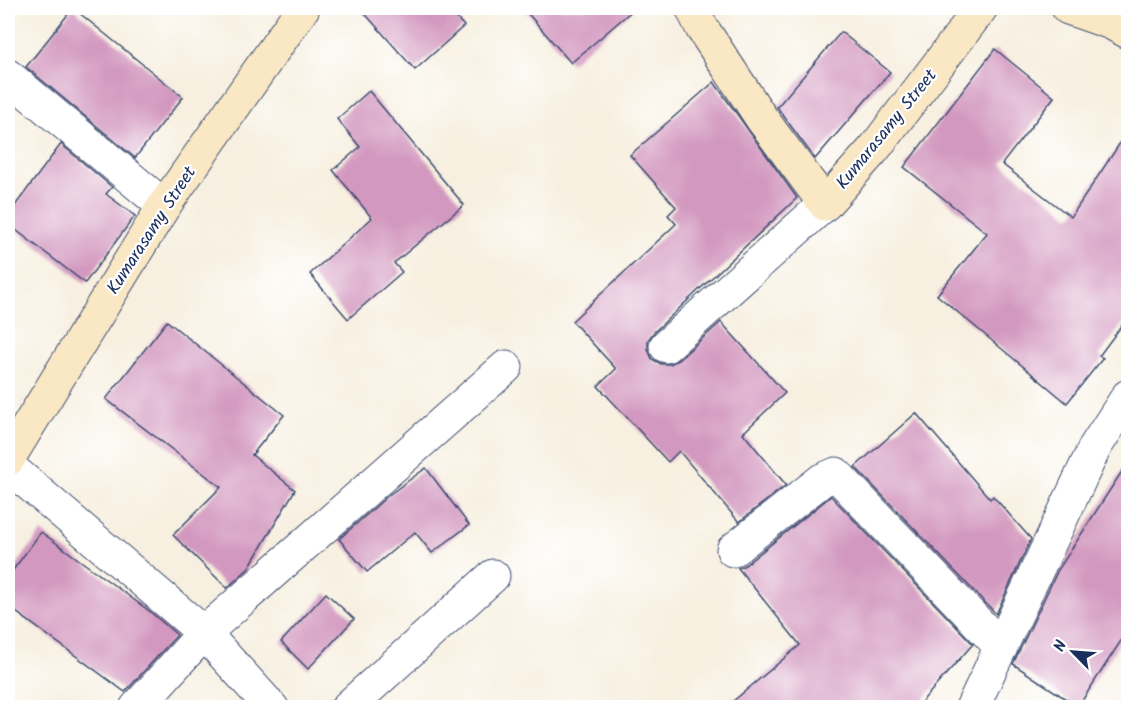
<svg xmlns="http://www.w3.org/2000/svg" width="1136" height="715" font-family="Kalam,sans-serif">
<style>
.building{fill:#d398bf}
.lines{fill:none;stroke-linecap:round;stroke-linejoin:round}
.street-casing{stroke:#3c4c71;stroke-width:35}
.secondary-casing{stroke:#3c4c71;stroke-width:35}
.street{stroke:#fff;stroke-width:33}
.secondary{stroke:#fae7c3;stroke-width:33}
.labels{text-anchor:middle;stroke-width:4.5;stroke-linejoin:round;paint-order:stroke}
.street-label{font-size:18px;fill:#1b2f5e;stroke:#fff}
</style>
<rect width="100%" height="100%" fill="#fff"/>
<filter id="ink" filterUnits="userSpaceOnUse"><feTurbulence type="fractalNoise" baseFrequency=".0167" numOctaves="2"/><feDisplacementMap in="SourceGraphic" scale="12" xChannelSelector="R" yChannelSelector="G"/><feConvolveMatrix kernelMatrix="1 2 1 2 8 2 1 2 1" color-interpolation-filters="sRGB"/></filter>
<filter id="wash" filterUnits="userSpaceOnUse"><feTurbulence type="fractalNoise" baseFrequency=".008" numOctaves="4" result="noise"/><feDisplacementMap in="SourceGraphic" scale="24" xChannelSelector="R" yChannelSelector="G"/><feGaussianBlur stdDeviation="1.35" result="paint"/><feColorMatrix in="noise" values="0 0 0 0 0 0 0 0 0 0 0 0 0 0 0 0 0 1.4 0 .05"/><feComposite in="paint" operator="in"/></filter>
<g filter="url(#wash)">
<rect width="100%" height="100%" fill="#f7efdf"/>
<g id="blocks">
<!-- building -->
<g class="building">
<path d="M73,8L183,97L135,158L26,67Z"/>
<path d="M360,8H447L464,26L415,70Z"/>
<path d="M523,8H635L571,63Z"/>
<path d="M841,32L890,72L815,159L777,107Z"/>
<path d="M995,49L1054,97L1002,164L1071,217L1128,131V317L1099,356L1103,358L1067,403L937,295L987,233L904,167Z"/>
<path d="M714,82L797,198L654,332L648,340V349L652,359L661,364H670L678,360L721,322L785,393L743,433L786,485L739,522L679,451L668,462L598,386L616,369L572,321L676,224L668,215L676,207L630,155Z"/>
<path d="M369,91L464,205L394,263L402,272L348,319L310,274L372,218L333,170L360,147L337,119Z"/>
<path d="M61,144L112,187L106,194L135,216L85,283L8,224V215Z"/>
<path d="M167,321L284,415L252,455L295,490L248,569L227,588L173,535L221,487L106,399Z"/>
<path d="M916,413L990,499L993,496L1031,539L996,614L855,467Z"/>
<path d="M1128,462V630L1078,707L1013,664L1058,570Z"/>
<path d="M426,468L469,525L432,553L415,532L367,572L339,539L390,494Z"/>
<path d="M831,496L973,644L916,708H725L800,645L738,568L745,565Z"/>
<path d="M41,532L148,610L177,635L125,692L8,606V577Z"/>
<path d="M326,593L354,619L308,669L281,642Z"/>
</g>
</g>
</g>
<g filter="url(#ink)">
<use href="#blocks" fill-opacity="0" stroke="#3c4c71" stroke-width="1.5"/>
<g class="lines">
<defs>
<g id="street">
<path d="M8,76L164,206"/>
<path d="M666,346L825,204"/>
<path d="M8,466L204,633L272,708"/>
<path d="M733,550L822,480L836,474L1001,647"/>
<path d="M136,708L204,633L506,367"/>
<path d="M347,708L493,576"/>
<path d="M972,708L1095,447L1128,396"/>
</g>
<g id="secondary">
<path d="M692,8L702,28L762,119L825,204L874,149L981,8"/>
<path d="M1068,8L1111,23L1128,32"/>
<path d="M8,459L164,206L303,8"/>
</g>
</defs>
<!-- street casing -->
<use href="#street" class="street-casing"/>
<!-- secondary casing -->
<use href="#secondary" class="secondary-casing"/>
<!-- street -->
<use href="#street" class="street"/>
<!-- secondary -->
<use href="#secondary" class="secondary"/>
</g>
</g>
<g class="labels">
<!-- street labels -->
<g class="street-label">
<text transform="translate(886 129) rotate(-51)" y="6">Kumarasamy Street</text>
<text transform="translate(151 230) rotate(-57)" y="6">Kumarasamy Street</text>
</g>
</g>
<!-- margin -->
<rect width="1136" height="715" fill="none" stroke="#fff" stroke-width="30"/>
<!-- north arrow -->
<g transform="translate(1073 652) rotate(295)" stroke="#ffffff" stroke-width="4.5" paint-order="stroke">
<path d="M0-4.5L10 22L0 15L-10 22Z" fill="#1b2f5e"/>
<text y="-9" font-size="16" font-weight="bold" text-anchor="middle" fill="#1b2f5e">N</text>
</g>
</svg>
